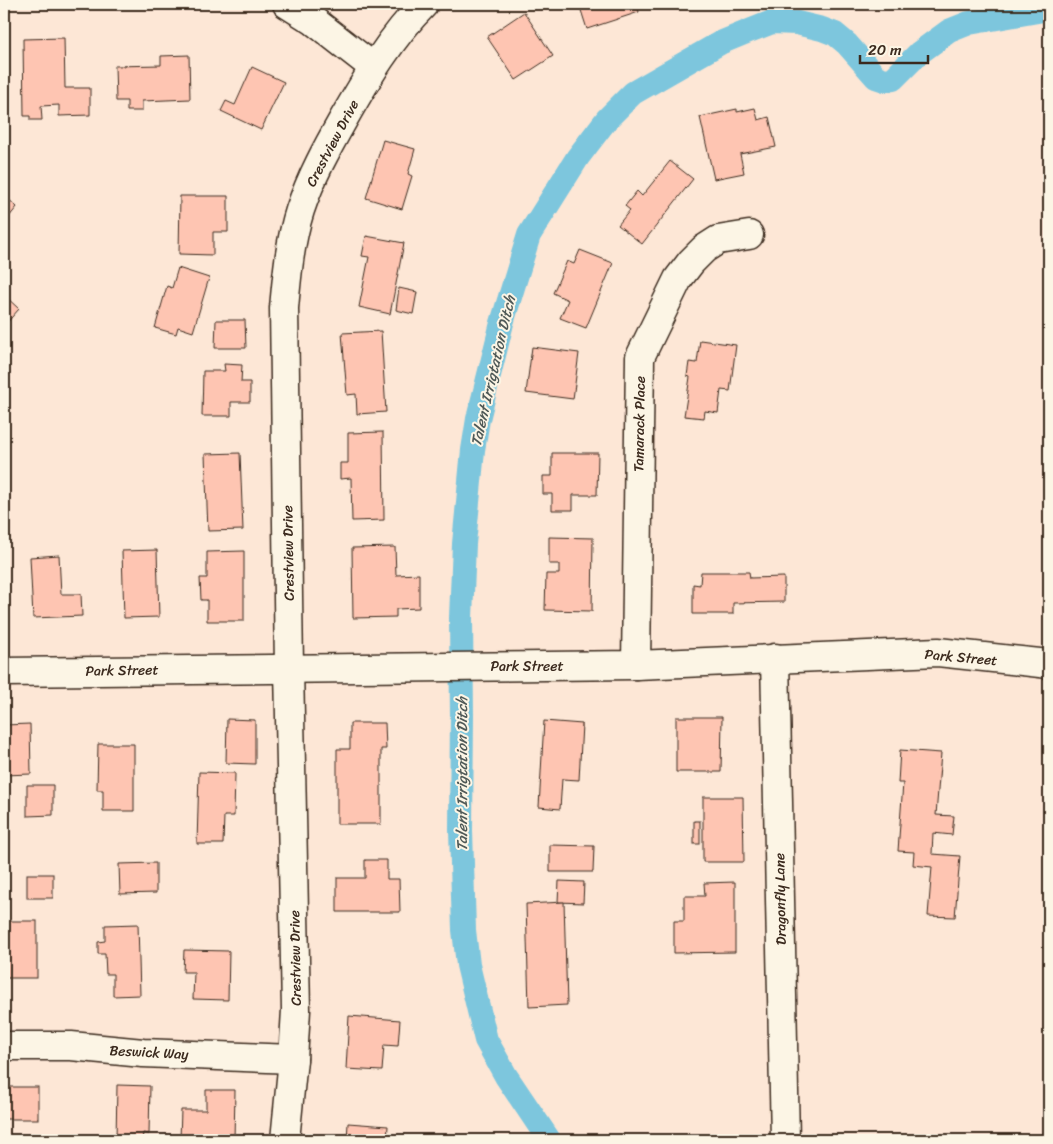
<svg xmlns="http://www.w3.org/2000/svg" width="1053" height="1144" font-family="Sriracha,sans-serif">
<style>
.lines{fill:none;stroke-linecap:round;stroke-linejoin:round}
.canal{stroke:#7dc6dd;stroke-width:24}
.building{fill:#fec5b2;stroke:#3b2a1e}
.minor-casing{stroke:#3b2a1e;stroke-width:31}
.minor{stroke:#fcf5e5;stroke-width:28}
.labels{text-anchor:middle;stroke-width:4;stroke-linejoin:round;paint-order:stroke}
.street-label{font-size:14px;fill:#3b2a1e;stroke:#fcf5e5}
.water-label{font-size:15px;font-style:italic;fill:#4f5957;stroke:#fcf5e5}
</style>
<rect width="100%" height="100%" fill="#fde7d6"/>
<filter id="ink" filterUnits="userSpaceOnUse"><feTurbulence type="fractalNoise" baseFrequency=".02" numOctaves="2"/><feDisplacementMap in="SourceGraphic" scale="10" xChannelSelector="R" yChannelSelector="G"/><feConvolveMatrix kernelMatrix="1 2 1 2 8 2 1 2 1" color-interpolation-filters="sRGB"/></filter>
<g filter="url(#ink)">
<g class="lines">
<!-- canal -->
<path class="canal" d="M549,1140L506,1076L486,1040L468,965L464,930L461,830L462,716L461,618L464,544L473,450L478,419L502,323L529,235L578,157L607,119L633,93L720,43L749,31L772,22L797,23L822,29L835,34L847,44L876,77L885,80L893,79L919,53L949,31L969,23L1049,9"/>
</g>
<!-- building -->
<g class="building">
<path d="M579,4H637L639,12L587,29Z"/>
<path d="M524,12L553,56L516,80L487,37Z"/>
<path d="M64,38L65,88H90V115L59,116V105L41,106L42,120H30V116H24L23,39Z"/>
<path d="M189,55L190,99L142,101V111H127V101H116L115,66L161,65V56Z"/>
<path d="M252,67L284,82L261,130L221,111L226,101L235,105Z"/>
<path d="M755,108L758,120L769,117L776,147L740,154L744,173L714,179L700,117L737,109V112Z"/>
<path d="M383,140L415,149L408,174L412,176L402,209L366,198Z"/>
<path d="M670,161L693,179L642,244L618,225L630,210L625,206L637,191L642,196Z"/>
<path d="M4,195L17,207L4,223Z"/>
<path d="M180,196H228V232H213V255L179,254Z"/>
<path d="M366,236L404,243L390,314L359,307L369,257L362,256Z"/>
<path d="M580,250L613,263L586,328L560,318L568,300L553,293L567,261L574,264Z"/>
<path d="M178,268L209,278L193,332L178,327L176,334L155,328L167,286L172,288Z"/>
<path d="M399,288L417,292L413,314L396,310Z"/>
<path d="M4,295L19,309L4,326Z"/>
<path d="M216,320H245L246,348H215Z"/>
<path d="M381,331L386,412L357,414L356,394L347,395L342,333Z"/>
<path d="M700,340L736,345L730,391L721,390L718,413L705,411L704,418L684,416L690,377L687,376L689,362L697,363Z"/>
<path d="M532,347L579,353L573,399L526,393Z"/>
<path d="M224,364L242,365L241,382H250V402H231V416H202L203,371H225Z"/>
<path d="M383,432L384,520L352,521L351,478L340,479V463H348V433Z"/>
<path d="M240,453L243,530L208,531L205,454Z"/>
<path d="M552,453H598L597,495H573V510H552V494H543V476H552Z"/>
<path d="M549,537L593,538L592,611L545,610L546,574H559V564H549Z"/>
<path d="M395,547L396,575L419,574V608L396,609V617L353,618L352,548Z"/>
<path d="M157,550L159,617L124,618L122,551Z"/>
<path d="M244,551V621H207V600H201L200,578H207V552Z"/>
<path d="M59,555L61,594H81L82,616L33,618L30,557Z"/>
<path d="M701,572H749L750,578L784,577V602L733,603V614H693V584L700,585Z"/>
<path d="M676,717H722L721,772H676Z"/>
<path d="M227,719L255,720V764L226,763Z"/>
<path d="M544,721L582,724L579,780L562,779L560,809L539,807Z"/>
<path d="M350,723H385L386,749H381V824H337V749H350Z"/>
<path d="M30,724L31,774L4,775V725Z"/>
<path d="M98,744H134V811H103V790H97Z"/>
<path d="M900,750L941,753L936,815L954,816L952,835L933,833L932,854L960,856L955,917L928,916L932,867L913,865L914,852L898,851L903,783H898Z"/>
<path d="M199,772L235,773L234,816H224L223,844H197Z"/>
<path d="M27,785H53V815L27,816Z"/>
<path d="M703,797H743L744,862H703Z"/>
<rect x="694" y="821" width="6" height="23"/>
<path d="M550,845L594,846L593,872H550Z"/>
<path d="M365,860H387V879H399L400,912H337V878H365Z"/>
<path d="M156,863V893L120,894L119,864Z"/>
<rect x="27" y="874" width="26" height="24"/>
<path d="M559,881L584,882L583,903L558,902Z"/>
<path d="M735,882V952L674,953V921H684V896H705L704,883Z"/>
<path d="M564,902L567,1005L529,1007L526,904Z"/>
<rect x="4" y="921" width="33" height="57"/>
<path d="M138,924L140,995L113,996V974H106L105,954H98V942L105,941V925Z"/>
<path d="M184,950L229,951L228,1000L193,999L194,972H183Z"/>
<path d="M349,1016L400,1020L398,1046L384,1045L382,1071L346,1069Z"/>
<path d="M117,1085L150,1086L149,1134L143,1133L142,1140H116Z"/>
<rect x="4" y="1087" width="34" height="32"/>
<path d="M206,1090H235L234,1140H180L181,1110H206Z"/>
<path d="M348,1123L388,1126L387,1140H347Z"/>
</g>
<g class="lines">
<defs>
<g id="minor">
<path d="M287,4L314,21L373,67"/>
<path d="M775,658L785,1140"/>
<path d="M636,665L640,357L678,279L691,262L704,249L718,240L749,235"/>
<path d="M4,672L636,665L938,652L1049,664"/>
<path d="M4,1046H71L143,1053L293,1059"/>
<path d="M285,1140L293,1059L296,1010L289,668L284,308C287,275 290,241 300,210C311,177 327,148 344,118C367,78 391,37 424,4"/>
</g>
</defs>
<!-- minor casing -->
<use href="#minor" class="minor-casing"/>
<!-- minor -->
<use href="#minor" class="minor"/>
</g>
</g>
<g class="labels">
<!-- street labels -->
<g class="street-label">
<text transform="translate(332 143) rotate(-62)" y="5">Crestview Drive</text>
<text transform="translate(639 424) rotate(-89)" y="5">Tamarack Place</text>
<text transform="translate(288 553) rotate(-91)" y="5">Crestview Drive</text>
<text transform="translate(961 657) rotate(5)" y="5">Park Street</text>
<text x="527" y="671">Park Street</text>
<text transform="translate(122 670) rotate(-1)" y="5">Park Street</text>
<text transform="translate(780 899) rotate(-91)" y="5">Dragonfly Lane</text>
<text transform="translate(295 958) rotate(-91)" y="5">Crestview Drive</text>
<text transform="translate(149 1052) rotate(3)" y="5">Beswick Way</text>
</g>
<!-- water labels -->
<g class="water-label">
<text transform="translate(493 371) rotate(-77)" y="5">Talent Irrigtation Ditch</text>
<text transform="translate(462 774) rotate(-90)" y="5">Talent Irrigtation Ditch</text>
</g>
</g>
<!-- margin -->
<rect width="1053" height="1144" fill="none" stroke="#fcf5e5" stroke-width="20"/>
<rect x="10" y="10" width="1033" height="1124" fill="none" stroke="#3b2a1e" stroke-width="2" filter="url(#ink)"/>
<!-- scale -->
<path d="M860 55v8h68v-8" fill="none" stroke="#3b2a1e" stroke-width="2.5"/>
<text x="868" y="55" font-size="15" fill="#3b2a1e" stroke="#fcf5e5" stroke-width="4" paint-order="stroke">20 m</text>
</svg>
